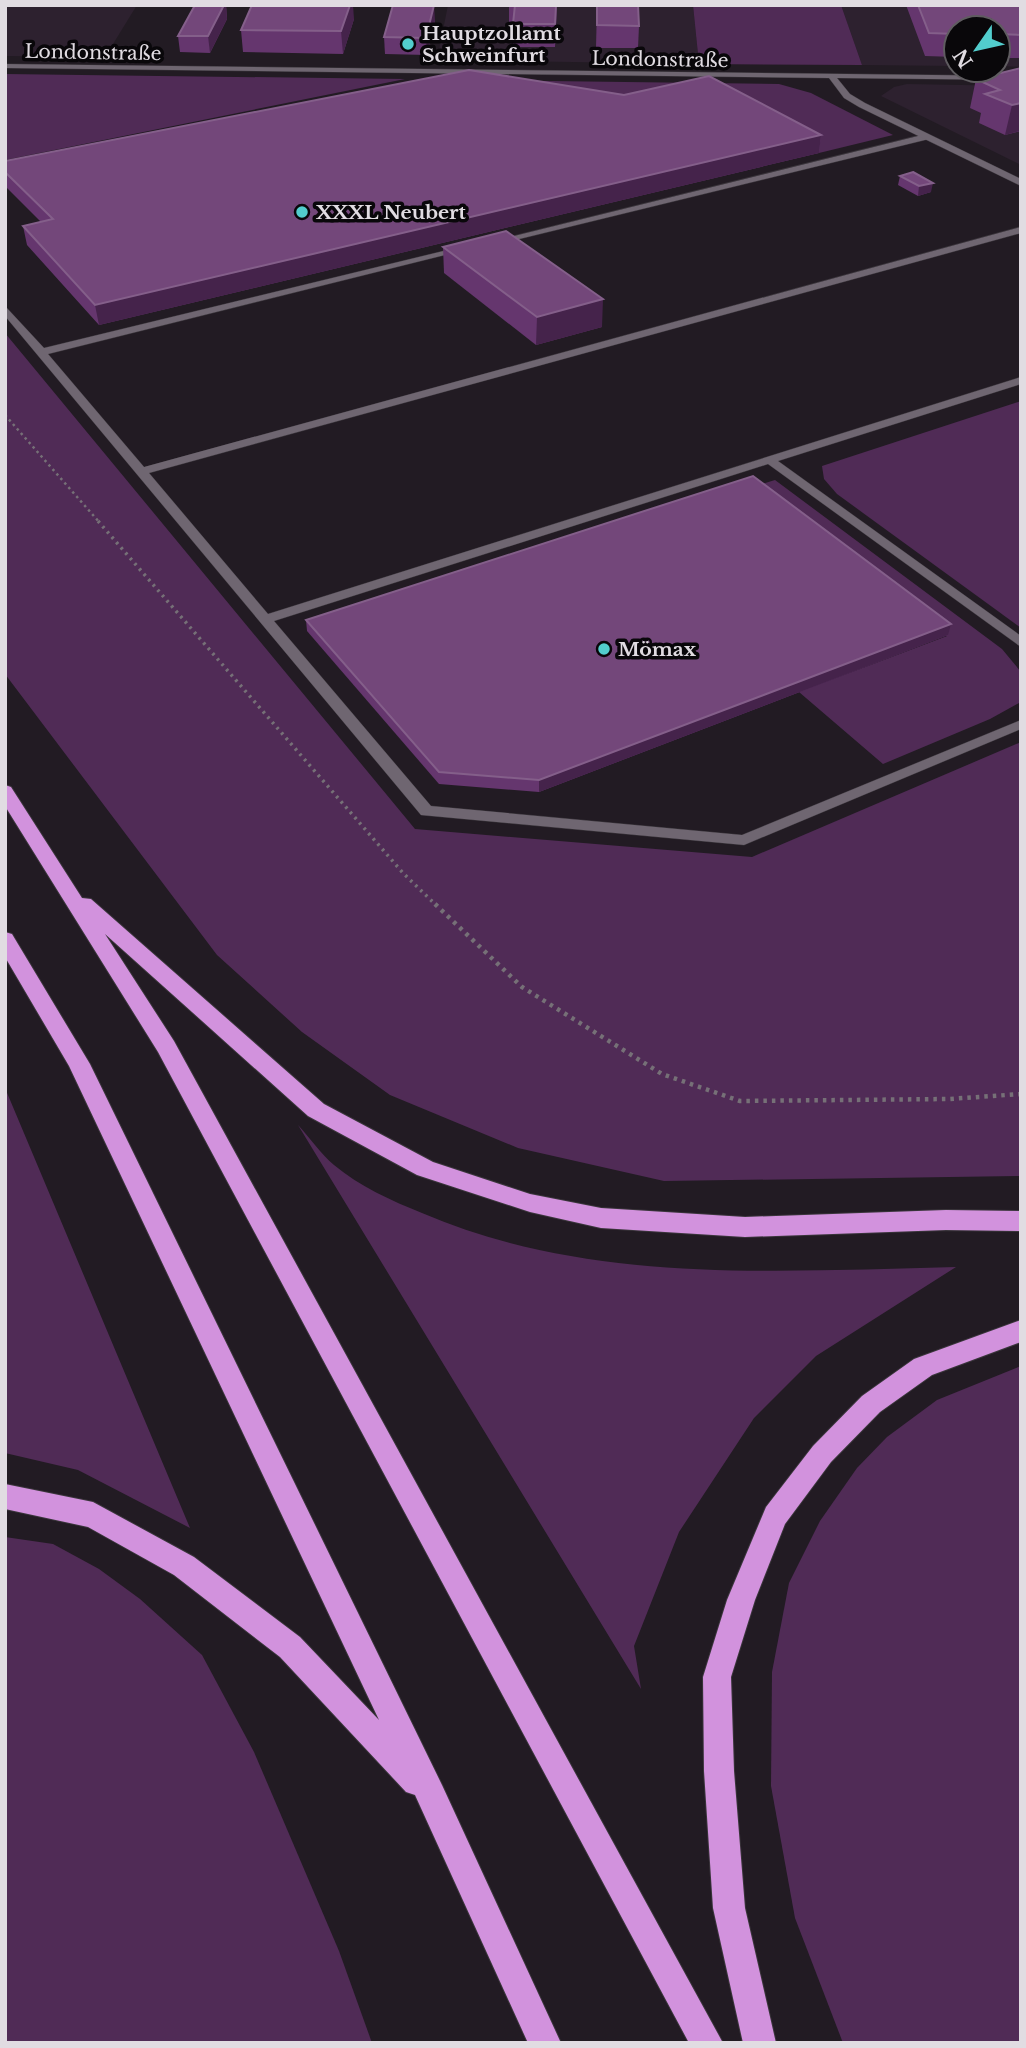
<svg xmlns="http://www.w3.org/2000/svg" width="1026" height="2048" font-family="'Libre Baskerville',serif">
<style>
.built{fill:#2d212f}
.green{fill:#502b56}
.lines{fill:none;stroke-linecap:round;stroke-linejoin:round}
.lane-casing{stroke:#3a353b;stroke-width:1}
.street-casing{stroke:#3a353b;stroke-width:1}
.highway-casing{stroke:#3a353b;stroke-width:2}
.path-far2{stroke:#767077;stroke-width:2.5;stroke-dasharray:2.5 3.5;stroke-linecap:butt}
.path-far1{stroke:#767077;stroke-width:3.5;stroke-dasharray:2.5 4.5;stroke-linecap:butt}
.path{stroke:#767077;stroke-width:4.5;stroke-dasharray:3.5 5;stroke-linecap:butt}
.lane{fill:#6f6671;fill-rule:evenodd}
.street{fill:#6f6671;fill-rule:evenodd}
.highway{fill:#d292dd;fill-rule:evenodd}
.wall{fill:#65366e}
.shaded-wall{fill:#45234b}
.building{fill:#73477a;stroke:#845f8a;stroke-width:2}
.poi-dot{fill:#52cdcd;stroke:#09070a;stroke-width:2.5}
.labels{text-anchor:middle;stroke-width:7;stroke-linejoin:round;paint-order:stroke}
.far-poi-label{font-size:19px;font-weight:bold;fill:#e1dce2;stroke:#09070a;text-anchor:start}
.far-street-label{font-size:19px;fill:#e1dce2;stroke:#09070a}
</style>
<rect width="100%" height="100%" fill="#221b23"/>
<!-- built -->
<g class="built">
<path d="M5,5H137L105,57L5,56Z"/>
<path d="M448,5H693L699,64L437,60Z"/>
<path d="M841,5H1021V67L998,66V28H956V66L862,65Z"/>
<path d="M907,84L1021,86V165L881,96L894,87Z"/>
</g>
<!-- green -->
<g class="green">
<path d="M693,5H841L862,65L699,64Z"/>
<path d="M5,74L405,79L5,160Z"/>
<path d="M462,80L779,84L811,93L893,135L819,153Z"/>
<path d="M5,333L415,829L752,857L1021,742V1176L664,1181L518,1148L390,1095L302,1032L217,955L5,674Z"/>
<path d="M1021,401V628L837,494L824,479L822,466Z"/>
<path d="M775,480L1002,649L1021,672L1019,703L990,719L883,764L799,692L947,636L752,487Z"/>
<path d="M5,1088L190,1528L78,1470L5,1453Z"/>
<path d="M298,1125C310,1138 321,1154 334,1165C359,1186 392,1201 422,1213C590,1285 777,1271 956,1267L816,1356L754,1418L679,1532L634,1646L641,1689Z"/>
<path d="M1021,1366V2043H843L795,1918L771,1786L772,1672L789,1583L820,1521L857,1468L887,1437L937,1400Z"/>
<path d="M5,1537L53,1544L99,1569L140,1599L202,1655L254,1752L339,1951L372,2043H5Z"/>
</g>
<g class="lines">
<defs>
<g id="lane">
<path d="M926,134L929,139L491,246L486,243Z"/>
<path d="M1021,227V233L149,473L268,614L1021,377V384L778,461L1021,636V647L768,464L274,621L431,806L742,835L1021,720V729L744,845L421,815L5,316V306L44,348L464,246L469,249L48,354L144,467Z"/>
</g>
<path id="street" d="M5,64L1021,76V80L837,78L850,94L865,103L1021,179V186L859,107L844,98L829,78L5,68Z"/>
<g id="highway">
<path d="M5,785L11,787L82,898L91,899L324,1104L433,1162L530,1194L601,1208L745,1217L946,1210L1021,1211V1231L946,1230L745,1237L601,1228L530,1212L417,1175L308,1116L105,934L174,1041L723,2043H689L158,1052L5,806Z"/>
<path d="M5,932L12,934L90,1064L442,1785L561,2043H528L415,1795L406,1792L280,1657L174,1575L88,1527L5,1509V1484L93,1502L194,1557L300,1637L379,1720L69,1066L5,957Z"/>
<path d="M1021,1320V1342L932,1375L880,1412L831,1462L785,1524L755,1600L731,1677L734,1771L745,1908L776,2043H743L713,1908L704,1771L703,1677L727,1600L766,1507L813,1446L862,1396L914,1359Z"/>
</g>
</defs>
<!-- lane casing -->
<use href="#lane" class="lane-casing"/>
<!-- street casing -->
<use href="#street" class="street-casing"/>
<!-- highway casing -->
<use href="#highway" class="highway-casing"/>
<!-- path-far2 -->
<path class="path-far2" d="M5,415L100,523"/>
<!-- path-far1 -->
<path class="path-far1" d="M98,521L403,873L437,906"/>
<!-- path -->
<path class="path" d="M435,904L522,987L662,1074L740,1101L949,1099L1021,1094"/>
<!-- lane -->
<use href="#lane" class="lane"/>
<!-- street -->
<use href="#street" class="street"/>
<!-- highway -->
<use href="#highway" class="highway"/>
</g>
<!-- wall -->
<g class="wall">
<path d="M195,5H226L227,19L210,53L180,52L178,36Z"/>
<path d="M509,5H557L555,47H513V25H509Z"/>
<path d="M597,5L639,26L638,48H596Z"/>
<path d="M906,5H1021V58H998V28H956V57L925,56Z"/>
<path d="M354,19L343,54L243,52L241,30Z"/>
<path d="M435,20L427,55L385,54L384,37Z"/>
<path d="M1021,68V131L1005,135L979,123L981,113L970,108L976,79Z"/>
<path d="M821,135L819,153L99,325L27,245L23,226L41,222L5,186V161Z"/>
<path d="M900,176L931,192L918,196L898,185Z"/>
<path d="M443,247L602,327L536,345L444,273Z"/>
<path d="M306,620L948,635L539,792L439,784L307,631Z"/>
</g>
<!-- shaded-wall -->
<g class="shaded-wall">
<path d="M224,5H226L227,19L210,53L208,36Z"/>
<path d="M350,5H353L354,19L343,54L341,31Z"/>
<path d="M434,5L435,20L427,55L426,38Z"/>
<path d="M556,5H557L555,47V24Z"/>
<path d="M1021,103L1020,131L1005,135L1012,105Z"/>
<path d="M821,135L819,153L99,325L95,305Z"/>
<path d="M933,183L931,192L918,196L919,186Z"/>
<path d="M603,299L602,327L536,345L537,317Z"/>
<path d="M951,624L948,635L539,792V780Z"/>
</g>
<!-- building -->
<g class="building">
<path d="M195,5H224L208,36H178Z"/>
<path d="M252,5H350L341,31L241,30Z"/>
<path d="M393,5H434L426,38L384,37Z"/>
<path d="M515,5H556L555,24H513Z"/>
<path d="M597,5H638L639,26L597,25Z"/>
<path d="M918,5H1021V35L998,34V28H956V34L929,33Z"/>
<path d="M1021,68V103L1012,105L985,94L1000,90L976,79Z"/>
<path d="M469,70L624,95L709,76L821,135L95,305L23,226L53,219L5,172V161Z"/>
<path d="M913,172L933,183L919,186L900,176Z"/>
<path d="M506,231L603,299L537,317L443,247Z"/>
<path d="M753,476L951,624L539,780L439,772L306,620Z"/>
</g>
<!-- markers -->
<g class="poi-dot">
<circle cx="408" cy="44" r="7"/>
<circle cx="302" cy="212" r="7"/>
<circle cx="604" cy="649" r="7"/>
</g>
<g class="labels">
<!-- far-poi labels -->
<g class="far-poi-label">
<text x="422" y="40">Hauptzollamt<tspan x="422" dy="22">Schweinfurt</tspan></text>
<text x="316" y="219">XXXL Neubert</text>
<text x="618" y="656">Mömax</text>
</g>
<!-- far-street labels -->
<g class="far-street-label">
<text transform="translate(93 52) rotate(1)" y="7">Londonstraße</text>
<text transform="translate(660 59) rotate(1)" y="7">Londonstraße</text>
</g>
</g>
<!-- border -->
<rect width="1026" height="2048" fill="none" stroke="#e1dce2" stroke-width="14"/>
<!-- north arrow -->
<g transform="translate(977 49) rotate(236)"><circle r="33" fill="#09070a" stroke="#5f5c60" stroke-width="2"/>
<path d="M0-5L12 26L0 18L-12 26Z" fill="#52cdcd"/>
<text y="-10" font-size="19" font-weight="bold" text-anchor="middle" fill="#e1dce2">N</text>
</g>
</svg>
